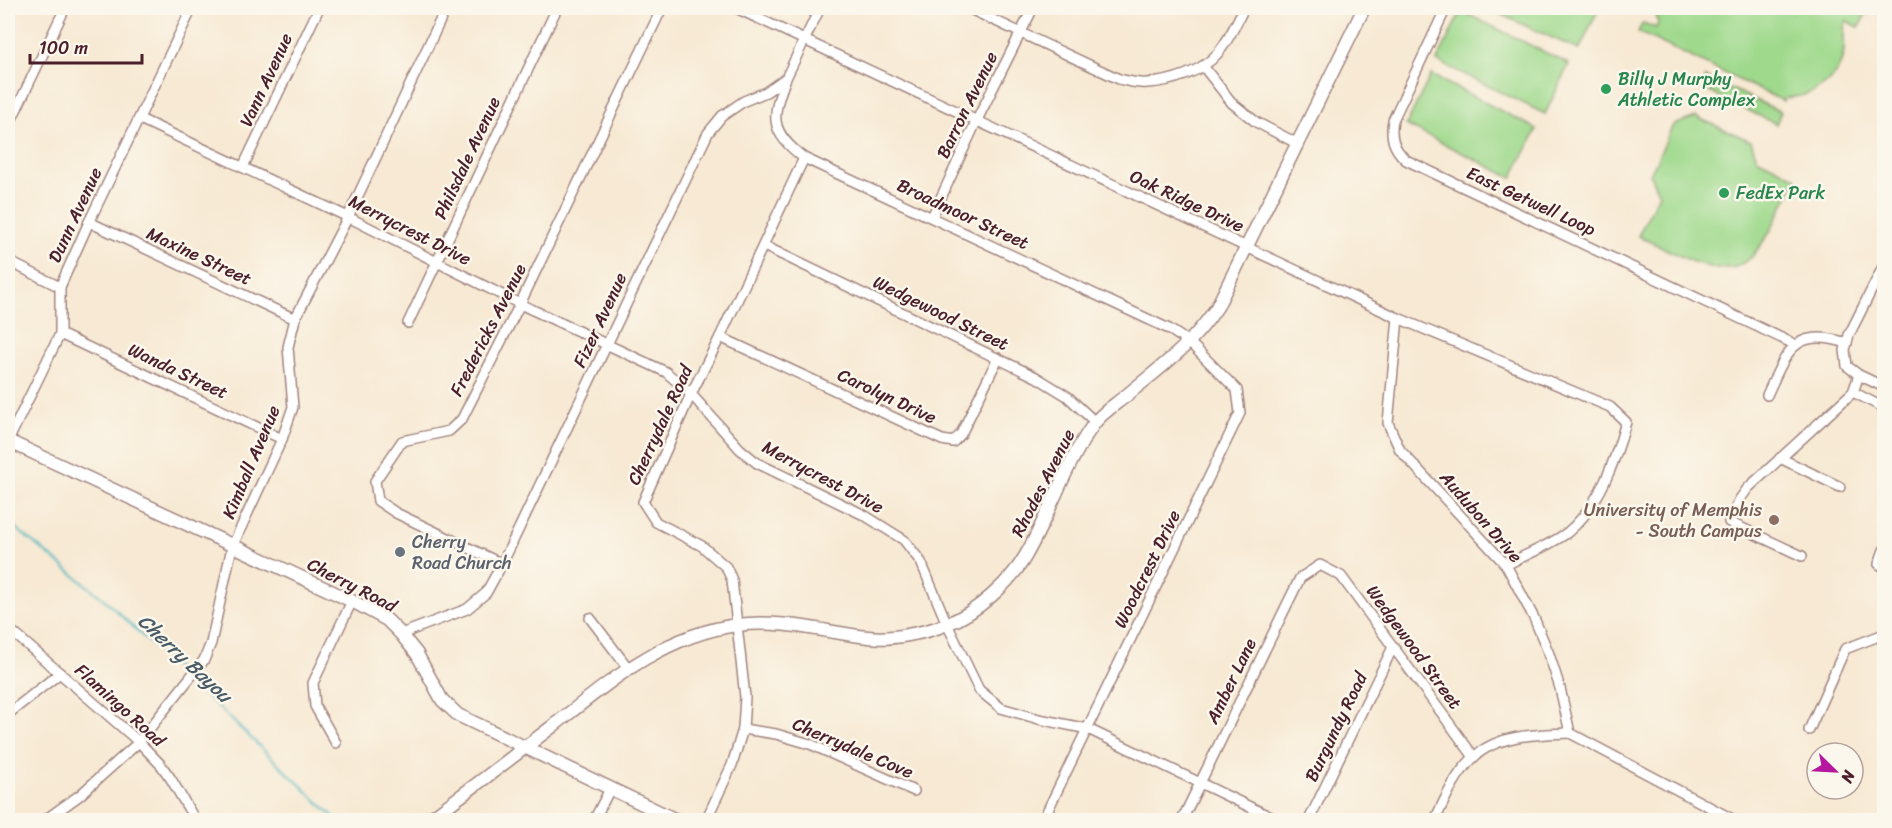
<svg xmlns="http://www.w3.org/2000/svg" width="1892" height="828" font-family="Sriracha,sans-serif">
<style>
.green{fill:#9fd98c;stroke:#747c5c;stroke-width:1.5}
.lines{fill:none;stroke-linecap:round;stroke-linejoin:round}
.stream{stroke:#46b5bf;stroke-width:2}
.minor-casing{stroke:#a0847f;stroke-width:12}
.major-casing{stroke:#a0847f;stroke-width:15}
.minor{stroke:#fff;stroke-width:9}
.major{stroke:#fff;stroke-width:12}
.leisure-dot{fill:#2e9e5b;stroke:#fbf7ec;stroke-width:2}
.education-dot{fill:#8d6e63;stroke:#fbf7ec;stroke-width:2}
.worship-dot{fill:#6b7280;stroke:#fbf7ec;stroke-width:2}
.labels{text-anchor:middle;stroke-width:5;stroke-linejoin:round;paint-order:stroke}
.leisure-label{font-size:18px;fill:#27864d;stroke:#fbf7ec;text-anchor:start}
.street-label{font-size:18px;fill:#4a1f2b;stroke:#fbf7ec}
.education-label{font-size:18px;fill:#785e54;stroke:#fbf7ec;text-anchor:end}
.worship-label{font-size:18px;fill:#5b616d;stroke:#fbf7ec;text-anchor:start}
.water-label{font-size:20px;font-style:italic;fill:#485b66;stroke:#fbf7ec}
</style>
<rect width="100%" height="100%" fill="#fbf7ec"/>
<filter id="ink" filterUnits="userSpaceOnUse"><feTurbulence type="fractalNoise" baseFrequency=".0167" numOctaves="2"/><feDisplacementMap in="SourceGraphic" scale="12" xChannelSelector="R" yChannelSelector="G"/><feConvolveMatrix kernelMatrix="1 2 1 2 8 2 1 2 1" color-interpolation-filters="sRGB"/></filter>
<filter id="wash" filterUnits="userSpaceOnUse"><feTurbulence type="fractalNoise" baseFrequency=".008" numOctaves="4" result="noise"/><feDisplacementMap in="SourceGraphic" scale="24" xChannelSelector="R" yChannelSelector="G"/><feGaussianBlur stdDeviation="1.35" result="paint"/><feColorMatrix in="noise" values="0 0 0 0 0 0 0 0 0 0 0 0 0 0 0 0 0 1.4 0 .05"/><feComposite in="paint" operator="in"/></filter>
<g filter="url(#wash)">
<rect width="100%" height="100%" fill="#f7e9d3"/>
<!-- green -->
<g class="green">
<path d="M1487,8H1599L1579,50Z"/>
<path d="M1654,8H1857L1867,12L1859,27L1846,21C1842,31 1845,39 1844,49C1841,80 1814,97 1785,98L1783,101L1638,32L1643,23L1656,28L1658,23Z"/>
<path d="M1461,11L1569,64L1545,114L1437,61Z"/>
<path d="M1431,75L1537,129L1512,178L1406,125Z"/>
<path d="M1706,77L1781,112L1776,124L1701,88Z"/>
<path d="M1696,117L1751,141L1757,158L1797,178L1768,235L1751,258L1736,267L1716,269L1691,261L1638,236L1659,194L1650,175L1673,125Z"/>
</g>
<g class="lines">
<!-- stream -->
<g class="stream">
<path d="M8,522L106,601L187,678"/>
<path d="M191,681L337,820"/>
</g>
</g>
</g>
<g filter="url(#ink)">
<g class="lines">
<defs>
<g id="minor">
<path d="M736,8L1398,318L1610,407L1626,422C1615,461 1600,505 1568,532C1553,544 1523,556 1506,565"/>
<path d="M968,8L1119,79C1128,81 1138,84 1147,83C1171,82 1202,72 1218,53C1230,39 1236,23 1244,8"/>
<path d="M1446,8L1393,120C1390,137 1393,148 1406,160L1796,345"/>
<path d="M1203,66L1232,103L1256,122L1298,144"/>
<path d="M786,78C771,117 769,131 804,158L1169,329L1190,343L1237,390L1240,413L1043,820"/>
<path d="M140,119L348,217L520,304L666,372L691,394L740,449L757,463L864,515L904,540L921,562L947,624L979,690L1001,708L1039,719L1088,729L1277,820"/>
<path d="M8,127L65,8"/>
<path d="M243,167L319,8"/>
<path d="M932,217L977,120L1033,8"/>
<path d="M89,222L295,319"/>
<path d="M764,246L1036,377L1067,396L1095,422"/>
<path d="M8,261L60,287"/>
<path d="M1884,265L1849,335L1845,350L1847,366L1859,375L1884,387"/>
<path d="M1398,318L1388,423L1400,450L1506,565L1534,618L1549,654L1560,688L1570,733L1734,820"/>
<path d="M408,323L557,8"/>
<path d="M60,334L282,439"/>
<path d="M720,337L942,440L953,442L961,434L998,358"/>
<path d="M1853,392L1884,408"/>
<path d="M1767,395C1787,352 1793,326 1847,343"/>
<path d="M8,441L60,334V287L89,222L192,8"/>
<path d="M1780,458L1840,487"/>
<path d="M1884,550L1879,564L1884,567"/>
<path d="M1802,556L1729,522L1740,499L1748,488L1853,392L1859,375"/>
<path d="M502,564L396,513L378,501L375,481L402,441L449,431L462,419L520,304L662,8"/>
<path d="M590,618L628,668"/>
<path d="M8,628L139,742L161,765L171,779L195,820"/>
<path d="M401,634L467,609L486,593L502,564L708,133L722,116L744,101L766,92L786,78L820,8"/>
<path d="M8,714L60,673"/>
<path d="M743,729L776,734L810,744L914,791"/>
<path d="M1809,730L1845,649L1884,634"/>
<path d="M336,743L315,706L313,683L352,601"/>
<path d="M45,820L80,795L139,742L204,660L211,643L232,547L282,439L293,407L288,347L295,319L348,217L446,8"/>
<path d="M594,820L610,789"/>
<path d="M706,820L732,765L743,729L745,697L732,580L726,567L702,546L656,522L643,502L691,394L720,337L804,158"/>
<path d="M1182,820L1300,578L1320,565L1341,576L1474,757"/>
<path d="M1309,820L1393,647"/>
<path d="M1435,820C1445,799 1455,775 1473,758C1497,734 1538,734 1570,733"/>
</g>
<g id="major">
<path d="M8,441L352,601L387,620L401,634L417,654L442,700L458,715L676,820"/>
<path d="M428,820C470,790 511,758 553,726C609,682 663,635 737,625C782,619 824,632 868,637C890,640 926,633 947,624C976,613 1011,582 1026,555C1050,513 1065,465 1093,425C1101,413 1116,404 1127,395C1162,366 1192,345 1217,307L1364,8"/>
</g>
</defs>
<!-- minor casing -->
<use href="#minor" class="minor-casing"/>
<!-- major casing -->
<use href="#major" class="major-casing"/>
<!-- minor -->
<use href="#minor" class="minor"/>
<!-- major -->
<use href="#major" class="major"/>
</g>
</g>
<!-- markers -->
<g class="leisure-dot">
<circle cx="1606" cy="89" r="6"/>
<circle cx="1724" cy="193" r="6"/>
</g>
<circle class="education-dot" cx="1774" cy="520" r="6"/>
<circle class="worship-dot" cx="400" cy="552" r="6"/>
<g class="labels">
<!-- leisure labels -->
<g class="leisure-label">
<text x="1618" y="85">Billy J Murphy<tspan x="1618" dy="21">Athletic Complex</tspan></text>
<text x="1736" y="199">FedEx Park</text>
</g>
<!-- street labels -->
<g class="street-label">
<text transform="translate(266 80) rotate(-65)" y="6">Vann Avenue</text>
<text transform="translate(967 105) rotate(-64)" y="6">Barron Avenue</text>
<text transform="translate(467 158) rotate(-65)" y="6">Philsdale Avenue</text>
<text transform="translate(1187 201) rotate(25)" y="6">Oak Ridge Drive</text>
<text transform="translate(1531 201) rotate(25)" y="6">East Getwell Loop</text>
<text transform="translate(963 214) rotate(25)" y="6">Broadmoor Street</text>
<text transform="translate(75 215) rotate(-65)" y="6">Dunn Avenue</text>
<text transform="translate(410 230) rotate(27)" y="6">Merrycrest Drive</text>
<text transform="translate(199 256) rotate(25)" y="6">Maxine Street</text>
<text transform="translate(941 313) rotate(26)" y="6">Wedgewood Street</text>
<text transform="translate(600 320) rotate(-65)" y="6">Fizer Avenue</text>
<text transform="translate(488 330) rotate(-63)" y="6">Fredericks Avenue</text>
<text transform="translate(178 371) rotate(25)" y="6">Wanda Street</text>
<text transform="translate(887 396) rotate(25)" y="6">Carolyn Drive</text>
<text transform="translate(660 425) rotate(-65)" y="6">Cherrydale Road</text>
<text transform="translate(251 462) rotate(-67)" y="6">Kimball Avenue</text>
<text transform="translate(823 477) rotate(28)" y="6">Merrycrest Drive</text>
<text transform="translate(1043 483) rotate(-63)" y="6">Rhodes Avenue</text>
<text transform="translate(1481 517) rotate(49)" y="6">Audubon Drive</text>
<text transform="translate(1147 569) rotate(-64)" y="6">Woodcrest Drive</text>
<text transform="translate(352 585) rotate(27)" y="6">Cherry Road</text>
<text transform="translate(1414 647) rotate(54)" y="6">Wedgewood Street</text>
<text transform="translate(1231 681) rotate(-64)" y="6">Amber Lane</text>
<text transform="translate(120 705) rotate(42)" y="6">Flamingo Road</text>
<text transform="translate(1336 727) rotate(-64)" y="6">Burgundy Road</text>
<text transform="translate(853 748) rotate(23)" y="6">Cherrydale Cove</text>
</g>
<!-- education labels -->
<g class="education-label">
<text x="1762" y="516">University of Memphis<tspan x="1762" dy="21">- South Campus</tspan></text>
</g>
<!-- worship labels -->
<g class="worship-label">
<text x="412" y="548">Cherry<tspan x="412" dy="21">Road Church</tspan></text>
</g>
<!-- water labels -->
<g class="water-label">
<text transform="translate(185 658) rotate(43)" y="7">Cherry Bayou</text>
</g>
</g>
<!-- margin -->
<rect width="1892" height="828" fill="none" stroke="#fbf7ec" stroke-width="30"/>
<!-- north arrow -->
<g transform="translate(1835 771) rotate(114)"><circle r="28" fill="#fbf7ec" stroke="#b4a19f" stroke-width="1.5"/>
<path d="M0-4.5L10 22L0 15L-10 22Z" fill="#b5179e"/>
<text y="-9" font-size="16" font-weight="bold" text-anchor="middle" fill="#4a1f2b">N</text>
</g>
<!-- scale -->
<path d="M30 54v9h112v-9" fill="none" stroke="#4a1f2b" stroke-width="3"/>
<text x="39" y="54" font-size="18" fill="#4a1f2b" stroke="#fbf7ec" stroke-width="4.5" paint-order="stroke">100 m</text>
</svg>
